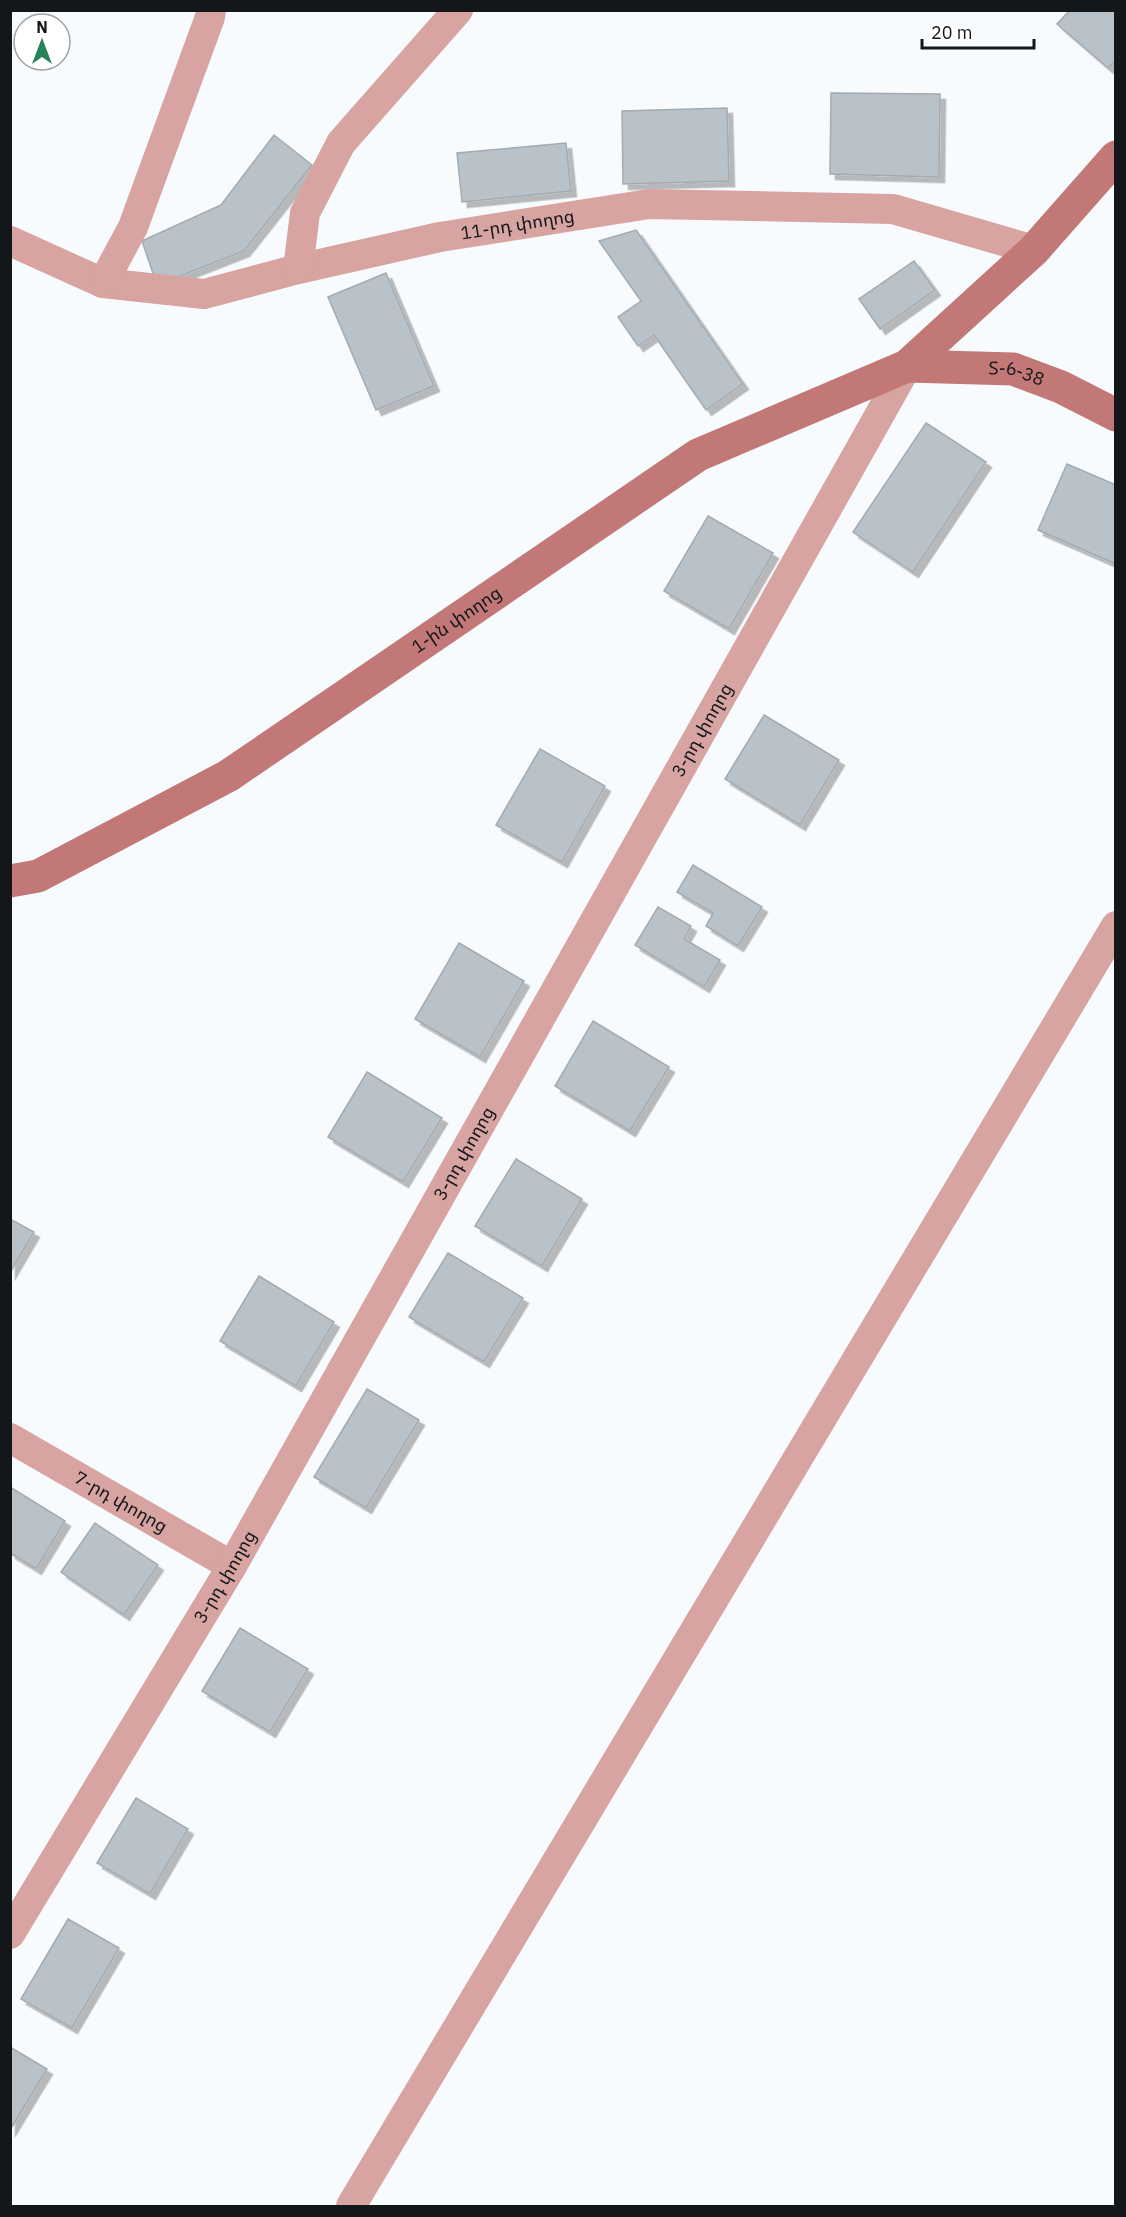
<svg xmlns="http://www.w3.org/2000/svg" width="1126" height="2217" font-family="'IBM Plex Sans','Noto Sans Armenian',sans-serif">
<style>
.building{fill:#bac2c9;stroke:#a3abb2;stroke-width:1.5;filter:url(#shadow)}
.lines{fill:none;stroke-linecap:round;stroke-linejoin:round}
.street{stroke:#d7a4a1;stroke-width:30}
.secondary{stroke:#c17876;stroke-width:33}
.labels{text-anchor:middle;stroke-width:6;stroke-linejoin:round;paint-order:stroke}
.street-label{font-size:18px;fill:#14171a;stroke:#fff}
</style>
<defs>
<filter id="shadow"><feDropShadow dx="5.5" dy="5.5" stdDeviation="0" flood-color="#0004"/></filter>
</defs>
<rect width="100%" height="100%" fill="#f8fbfe"/>
<!-- building -->
<g class="building">
<path d="M1070,10H1116V60L1108,68L1057,24Z"/>
<path d="M831,93L940,94L939,177L830,174Z"/>
<path d="M727,108L729,181L623,184L622,111Z"/>
<path d="M274,135L312,165L244,251L157,285L142,241L221,205Z"/>
<path d="M566,143L571,191L462,202L457,153Z"/>
<path d="M636,230L743,384L706,410L654,335L638,346L618,317L641,301L599,241Z"/>
<path d="M914,261L935,290L880,329L859,299Z"/>
<path d="M386,273L434,386L376,410L328,297Z"/>
<path d="M926,423L986,462L913,572L853,532Z"/>
<path d="M1067,464L1116,485V564L1038,530Z"/>
<path d="M708,516L773,553L729,629L664,591Z"/>
<path d="M764,715L839,760L800,825L725,779Z"/>
<path d="M540,749L605,786L562,862L496,825Z"/>
<path d="M693,865L762,907L738,946L706,926L713,913L677,892Z"/>
<path d="M658,907L691,926L684,939L720,960L704,987L635,945Z"/>
<path d="M459,943L524,981L480,1057L415,1019Z"/>
<path d="M593,1021L669,1067L630,1131L555,1086Z"/>
<path d="M367,1072L442,1118L403,1182L328,1137Z"/>
<path d="M516,1159L582,1199L542,1266L475,1226Z"/>
<path d="M10,1219L34,1232L10,1273Z"/>
<path d="M448,1253L523,1298L484,1362L409,1317Z"/>
<path d="M259,1276L334,1322L296,1386L220,1341Z"/>
<path d="M367,1389L419,1420L366,1508L314,1477Z"/>
<path d="M10,1487L65,1521L36,1569L10,1553Z"/>
<path d="M95,1523L158,1565L124,1615L61,1572Z"/>
<path d="M240,1628L308,1669L270,1732L202,1691Z"/>
<path d="M136,1798L188,1829L150,1894L97,1863Z"/>
<path d="M68,1919L119,1948L72,2028L21,1999Z"/>
<path d="M10,2047L47,2069L10,2130Z"/>
</g>
<g class="lines">
<!-- street -->
<g class="street">
<path id="s1" d="M10,241L103,283L204,294L298,269L440,237L649,204L893,209L1034,250"/>
<path d="M298,269L305,213L341,143L458,10"/>
<path d="M103,283L133,227L210,17L211,10"/>
<path id="s2" d="M10,1438L232,1566"/>
<path id="s3" d="M10,1934L232,1566L907,366"/>
<path d="M351,2206L1116,926"/>
</g>
<!-- secondary -->
<g class="secondary">
<path id="s4" d="M907,366L1013,369L1061,387L1116,415"/>
<path id="s5" d="M10,881L38,876L228,776L698,455L907,366L1034,250L1116,157"/>
</g>
</g>
<g class="labels">
<!-- street labels -->
<g class="street-label">
<text dy="6" stroke="none"><textPath href="#s1" startOffset="525">11-րդ փողոց</textPath></text>
<text dy="6" stroke="none"><textPath href="#s4" startOffset="110">Տ-6-38</textPath></text>
<text dy="6" stroke="none"><textPath href="#s5" startOffset="520">1-ին փողոց</textPath></text>
<text dy="6" stroke="none"><textPath href="#s3" startOffset="1389">3-րդ փողոց</textPath></text>
<text dy="6" stroke="none"><textPath href="#s3" startOffset="903">3-րդ փողոց</textPath></text>
<text dy="6" stroke="none"><textPath href="#s2" startOffset="128">7-րդ փողոց</textPath></text>
<text dy="6" stroke="none"><textPath href="#s3" startOffset="417">3-րդ փողոց</textPath></text>
</g>
</g>
<!-- border -->
<rect width="1126" height="2217" fill="none" stroke="#14171a" stroke-width="24"/>
<!-- north arrow -->
<g transform="translate(42 42)"><circle r="28" fill="#ffffff" stroke="#a1a2a3" stroke-width="1.5"/>
<path d="M0-4.5L10 22L0 15L-10 22Z" fill="#268359"/>
<text y="-9" font-size="16" font-weight="bold" text-anchor="middle" fill="#14171a">N</text>
</g>
<!-- scale -->
<path d="M922 39v9h112v-9" fill="none" stroke="#14171a" stroke-width="3"/>
<text x="931" y="39" font-size="18" fill="#14171a" stroke="#ffffff" stroke-width="4.5" paint-order="stroke">20 m</text>
</svg>
